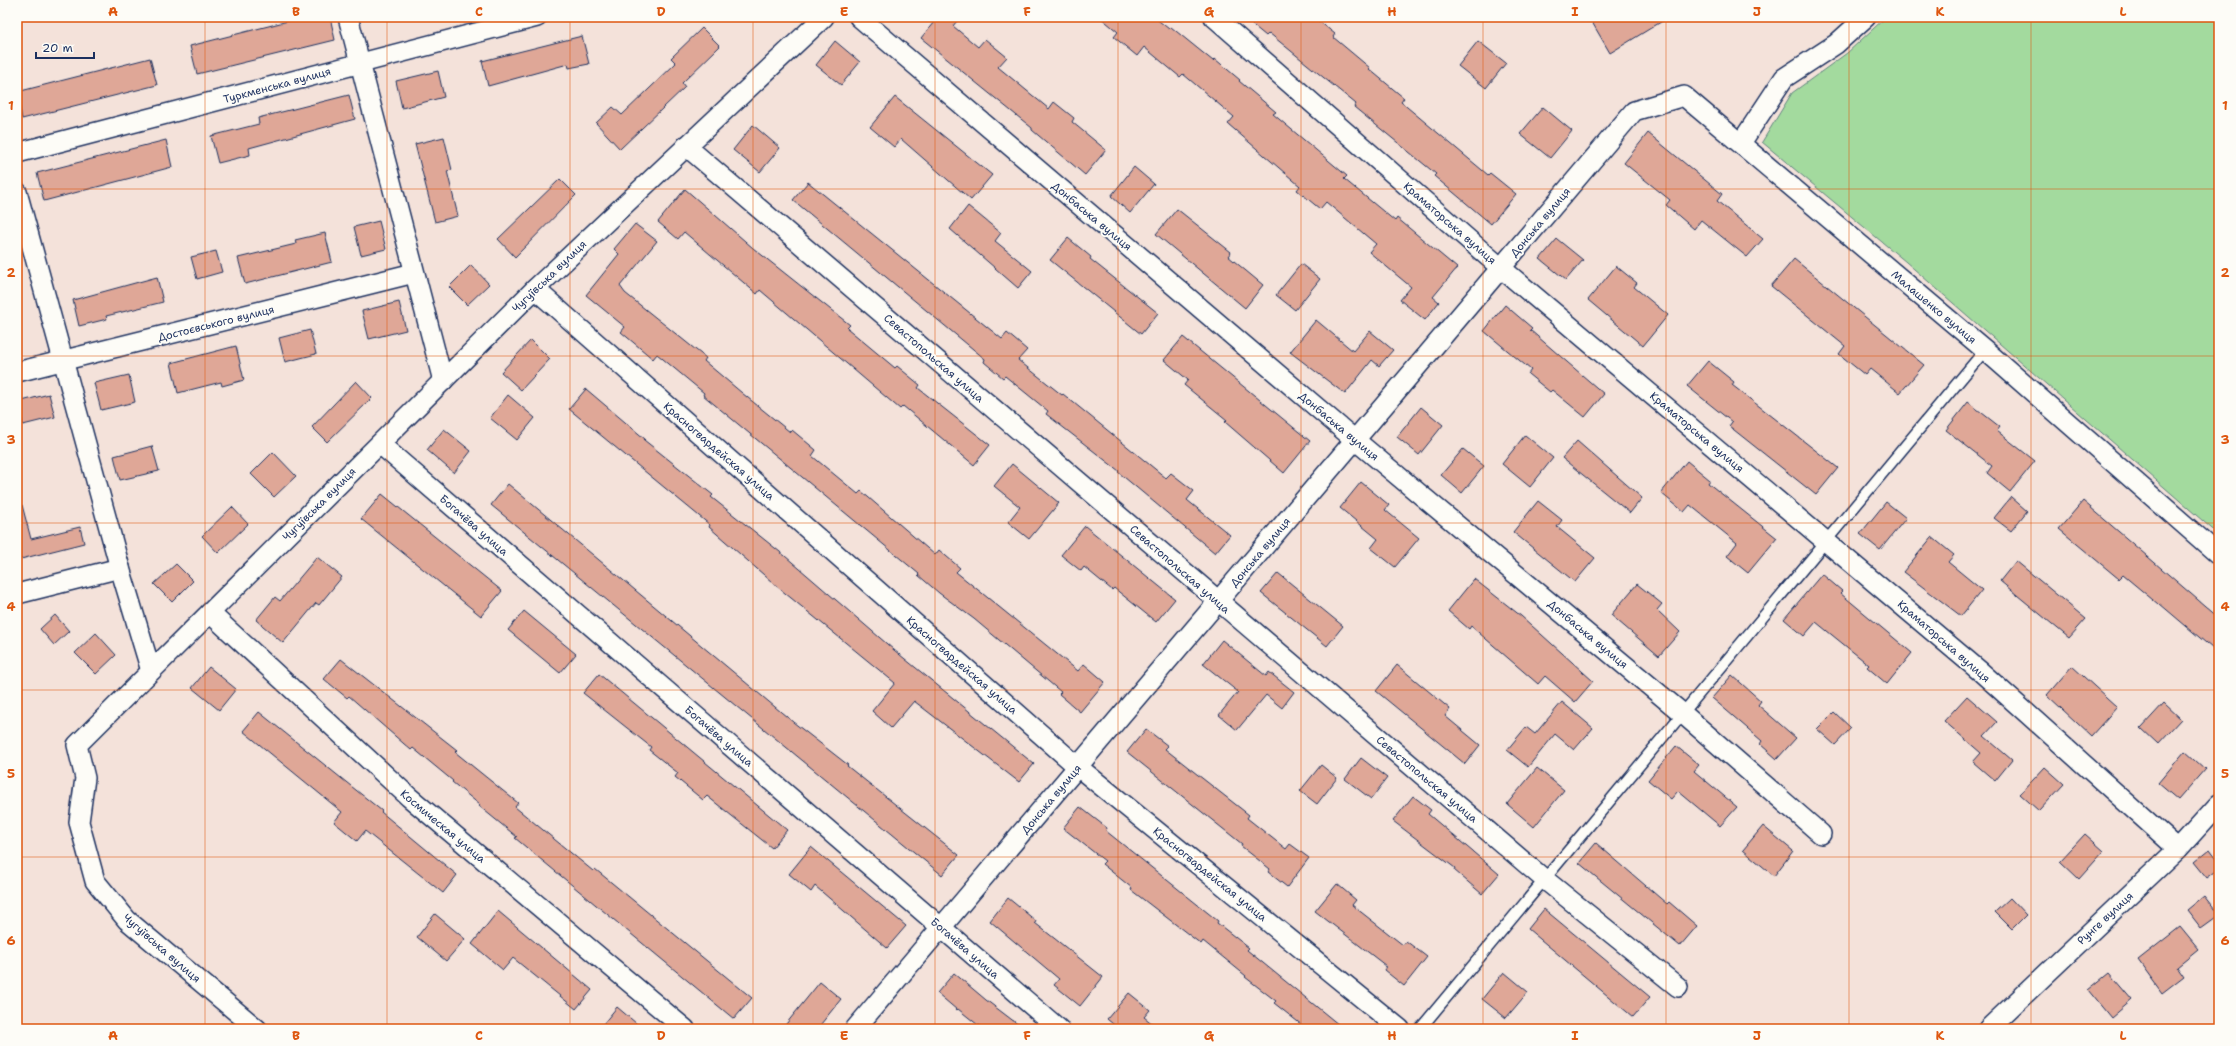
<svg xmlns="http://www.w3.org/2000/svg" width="2236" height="1046" font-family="'Shantell Sans',sans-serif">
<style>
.green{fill:#a3da9e;stroke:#5f847e}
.building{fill:#dfa797;stroke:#1b2f5e}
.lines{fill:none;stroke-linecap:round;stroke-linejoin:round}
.service-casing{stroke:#1b2f5e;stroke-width:13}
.minor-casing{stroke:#1b2f5e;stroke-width:22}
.service{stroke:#fdfcf7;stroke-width:10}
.minor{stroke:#fdfcf7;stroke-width:19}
.grid{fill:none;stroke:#de5710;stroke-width:1;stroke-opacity:0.55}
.labels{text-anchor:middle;stroke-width:4;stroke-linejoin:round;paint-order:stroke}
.street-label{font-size:11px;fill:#1b2f5e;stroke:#fdfcf7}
.neatline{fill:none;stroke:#de5710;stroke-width:1.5}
.grid-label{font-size:13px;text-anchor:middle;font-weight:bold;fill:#de5710}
</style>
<rect width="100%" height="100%" fill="#f4e2da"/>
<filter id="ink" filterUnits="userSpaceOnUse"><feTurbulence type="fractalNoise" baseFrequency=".025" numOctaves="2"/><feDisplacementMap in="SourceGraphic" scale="8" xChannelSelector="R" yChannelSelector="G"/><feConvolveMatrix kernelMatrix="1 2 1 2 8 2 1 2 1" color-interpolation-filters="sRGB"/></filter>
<g filter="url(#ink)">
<!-- green -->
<path class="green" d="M1886,17H2219V535L1906,262L1762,142L1792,93L1847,53Z"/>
<!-- building -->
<g class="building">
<path d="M292,17H330L335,40L197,74L190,46L292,20Z"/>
<path d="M938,17H960L953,26L978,47L985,39L1007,57L998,67L1049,109L1054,102L1074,118L1072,122L1106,150L1085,175L1032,130V128L921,38Z"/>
<path d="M1100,17H1154L1169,29L1171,27L1213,61L1215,59L1240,80L1239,81L1276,112L1273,114L1347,176L1344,179L1395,221L1397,218L1457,268L1433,297L1439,302L1425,320L1400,300L1411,287L1369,252L1376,244L1326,202L1320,209L1297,190L1300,186L1228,124L1234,117L1183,74L1180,77L1144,47L1137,56L1114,37L1118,32Z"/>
<path d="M1243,17H1314L1335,34L1333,37L1370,68L1369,69L1404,98L1401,102L1488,175L1490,173L1516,194L1491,224L1434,176L1436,174L1354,107L1356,104L1269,33L1266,36Z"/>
<path d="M1589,17H1669L1610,53Z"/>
<path d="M702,28L720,46L682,83L685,87L620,149L596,123L613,107L622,115L676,63L671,58Z"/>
<path d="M582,36L589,64L569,68L568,64L488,86L482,61Z"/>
<path d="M835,41L860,62L841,85L816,65Z"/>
<path d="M1478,41L1506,63L1486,88L1458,66Z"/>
<path d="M150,58L157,85L22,119L17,92Z"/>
<path d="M438,71L444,97L402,108L396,81Z"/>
<path d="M349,95L355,119L249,148L250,155L218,163L211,136L259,124L258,118Z"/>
<path d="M895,97L992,175L971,200L901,139L894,147L870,127Z"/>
<path d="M1543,107L1572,131L1550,158L1520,134Z"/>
<path d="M753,125L780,148L760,172L733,150Z"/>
<path d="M1648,133L1722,194L1717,201L1763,239L1747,257L1701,220L1694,229L1666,205L1670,200L1624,163Z"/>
<path d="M444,137L452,170L447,171L458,216L435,222L415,144Z"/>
<path d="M166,140L172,167L44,201L37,173Z"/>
<path d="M1134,167L1154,184L1130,213L1111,196Z"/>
<path d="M560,179L576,195L515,257L498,239Z"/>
<path d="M808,182L1002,339L1007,333L1027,350L1018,360L1062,395L1063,394L1166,478L1171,473L1194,491L1187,500L1230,535L1215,553L1118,472L1119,471L1046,414L1048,411L1005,376L1003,378L984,362L985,359L793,200Z"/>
<path d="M685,189L753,248L850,325L847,328L895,368L897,366L920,385L918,388L990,445L974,465L903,406L900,409L760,290L757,294L684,232L678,239L658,222Z"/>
<path d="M968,206L1001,233L995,241L1032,271L1018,288L950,229Z"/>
<path d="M1177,209L1231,252L1228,256L1263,285L1245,308L1156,234Z"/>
<path d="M379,221L386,249L361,255L354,227Z"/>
<path d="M635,224L657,241L620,286L625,293L706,358L704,361L742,393L790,432L792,430L816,450L812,456L858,494L861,491L935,555L939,550L960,568L956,572L1078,671L1084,664L1105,682L1080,712L1059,694L1061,692L974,619L939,593L918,575L919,574L703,395L704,393L657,354L653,359L621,332L625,327L586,295L619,254L614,249Z"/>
<path d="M325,233L332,262L245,284L238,258L296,244L295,240Z"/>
<path d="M1068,238L1091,257L1090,259L1158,313L1141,334L1050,260Z"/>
<path d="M1557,239L1583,260L1566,280L1540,259Z"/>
<path d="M216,251L222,272L197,279L191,257Z"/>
<path d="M1794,259L1924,365L1900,393L1870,369L1865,375L1839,354L1845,346L1771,286Z"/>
<path d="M1301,264L1320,279L1295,310L1276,295Z"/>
<path d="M471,265L489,284L467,305L449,287Z"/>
<path d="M1616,266L1637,283L1634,287L1668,315L1643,346L1588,300Z"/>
<path d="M157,277L163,302L106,316L107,319L79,326L73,300Z"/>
<path d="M399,302L406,330L369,339L362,311Z"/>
<path d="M1505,305L1532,328L1530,330L1604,394L1585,417L1552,390L1550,392L1528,374L1531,370L1484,331Z"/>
<path d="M1316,320L1353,351L1370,331L1393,350L1379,366L1372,360L1345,394L1290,352Z"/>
<path d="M310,330L316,354L285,362L279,338Z"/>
<path d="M1183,337L1310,441L1284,473L1225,422L1227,420L1184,385L1188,380L1164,360Z"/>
<path d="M531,340L550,359L521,390L501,372Z"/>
<path d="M236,346L244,380L222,386L221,382L178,393L171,363Z"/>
<path d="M1708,361L1734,382L1732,385L1838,468L1816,495L1729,426L1732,422L1687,386Z"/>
<path d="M129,375L135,402L101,410L94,383Z"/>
<path d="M356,381L372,398L327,442L312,427Z"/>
<path d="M586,389L645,439L644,440L713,495L711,497L785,556L894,650L1034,764L1019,782L914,701L891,728L872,711L895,683L780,589L709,527L710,525L569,409Z"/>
<path d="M49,394L55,417L23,425L18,402Z"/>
<path d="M508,395L535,418L517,440L490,418Z"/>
<path d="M1968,402L2000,427L1997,431L2035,461L2010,492L1987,473L1992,466L1946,430Z"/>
<path d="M1421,407L1443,425L1419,455L1397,437Z"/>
<path d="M444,429L471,451L454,473L427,450Z"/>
<path d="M1525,435L1553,458L1530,487L1502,464Z"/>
<path d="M1577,441L1642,498L1630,513L1562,458Z"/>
<path d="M152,446L159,471L120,480L114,456Z"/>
<path d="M1463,449L1484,466L1462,493L1441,475Z"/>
<path d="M273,452L296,476L274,497L251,474Z"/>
<path d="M1687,461L1710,480L1708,483L1777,538L1748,573L1727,556L1737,543L1690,505L1684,512L1661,493Z"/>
<path d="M1012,464L1059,503L1029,539L1008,522L1020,507L994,486Z"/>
<path d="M1361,482L1389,505L1385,510L1419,538L1395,567L1371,548L1378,539L1340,508Z"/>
<path d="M508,484L793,722L848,765L847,766L959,855L942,875L491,505Z"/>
<path d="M382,494L502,591L481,616L361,519Z"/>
<path d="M2011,497L2027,511L2011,531L1994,518Z"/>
<path d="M1538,501L1562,520L1557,527L1595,558L1575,582L1513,532Z"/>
<path d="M2083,501L2219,618V654L2160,604L2159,605L2123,575L2119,579L2059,529Z"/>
<path d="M1886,502L1906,518L1880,550L1860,534Z"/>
<path d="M22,505L31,539L80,527L84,543L17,560V506Z"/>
<path d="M232,507L248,524L218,553L202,536Z"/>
<path d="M1085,526L1175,599L1156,622L1114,588L1112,590L1084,567L1081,571L1061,555Z"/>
<path d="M1932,537L1954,555L1948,562L1982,590L1961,616L1903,572Z"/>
<path d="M317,557L342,577L319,605L316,603L283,643L256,620L275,597L280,601Z"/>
<path d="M2016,561L2086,619L2069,638L2000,581Z"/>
<path d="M176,564L193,581L172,602L154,584Z"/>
<path d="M1278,573L1343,626L1327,646L1261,593Z"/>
<path d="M1822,574L1842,591L1840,593L1912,653L1887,684L1867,667L1869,665L1816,622L1804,636L1784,619Z"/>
<path d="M1474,579L1521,616L1593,681L1575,702L1545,676L1538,684L1471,626L1469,629L1448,611Z"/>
<path d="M1637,584L1662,604L1657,610L1680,632L1659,656L1611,615Z"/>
<path d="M524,611L576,654L560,673L508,630Z"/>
<path d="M55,615L69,631L54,645L40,629Z"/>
<path d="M96,633L116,655L96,674L75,653Z"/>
<path d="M1222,640L1266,676L1269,672L1294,692L1282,708L1266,695L1237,730L1219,715L1238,692L1203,664Z"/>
<path d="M341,659L457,750L455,752L518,803L515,807L593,871L595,869L752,998L734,1019L515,838L517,837L479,806L480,805L452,782L453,781L413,748L411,750L349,696L347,698L324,679Z"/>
<path d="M1397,665L1450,709L1445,716L1480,745L1465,764L1376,691Z"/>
<path d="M2072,666L2117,707L2091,736L2047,695Z"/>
<path d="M209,667L236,689L219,710L192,688Z"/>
<path d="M599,674L787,830L772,848L707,796L703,800L675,777L678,773L649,750L651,747L583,693Z"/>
<path d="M1732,675L1761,701L1758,705L1796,738L1777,759L1760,744L1762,741L1712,698Z"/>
<path d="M1967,696L1997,722L1984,736L2012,760L1995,781L1973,762L1981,753L1944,721Z"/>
<path d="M1562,702L1593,728L1574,750L1555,734L1528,767L1507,750L1526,727L1535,734Z"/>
<path d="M2164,703L2181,719L2158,744L2141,728Z"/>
<path d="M259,712L382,811L381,812L457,875L443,893L365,831L357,841L334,822L342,812L243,731Z"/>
<path d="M1834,712L1851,728L1835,745L1817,729Z"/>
<path d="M1146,729L1168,746L1165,749L1249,815L1247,818L1286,849L1290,844L1309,858L1287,887L1268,872L1270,869L1241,846L1242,844L1127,752Z"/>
<path d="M1676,746L1699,765L1694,771L1737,807L1720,826L1678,791L1671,799L1648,780Z"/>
<path d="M2185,751L2205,769L2178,800L2158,783Z"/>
<path d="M1361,758L1387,778L1371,799L1345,779Z"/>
<path d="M1321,765L1337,778L1317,804L1300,791Z"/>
<path d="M2045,767L2064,784L2039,811L2020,794Z"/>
<path d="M1537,768L1564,790L1534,827L1507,804Z"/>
<path d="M1413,796L1431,810L1428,814L1499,874L1482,894L1454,870L1455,868L1393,821Z"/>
<path d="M1080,807L1107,828L1106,831L1218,921L1217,923L1249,948L1247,950L1344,1029H1307L1274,1003L1276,1001L1245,977L1246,976L1203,941L1201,944L1131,890L1132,888L1102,864L1105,861L1063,828Z"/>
<path d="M1763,826L1793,851L1774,876L1743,850Z"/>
<path d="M2085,834L2104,851L2079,879L2060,861Z"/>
<path d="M1596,843L1667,904L1669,902L1697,926L1680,946L1579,863Z"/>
<path d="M811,847L906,926L887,948L815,886L811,892L789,874Z"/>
<path d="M2210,849L2219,861V869L2207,878L2194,862Z"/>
<path d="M1337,884L1356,900L1352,905L1403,945L1406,941L1427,957L1404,986L1384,970L1386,966L1315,911Z"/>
<path d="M2204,896L2219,915L2201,928L2187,910Z"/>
<path d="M1008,898L1036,921L1035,923L1103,977L1080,1006L1054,985L1059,979L990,921Z"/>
<path d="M2010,898L2026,915L2012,929L1995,912Z"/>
<path d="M1544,909L1650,997L1633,1017L1528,929Z"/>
<path d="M498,911L592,990L576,1009L513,958L503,970L472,944Z"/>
<path d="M435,914L465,939L446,961L417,937Z"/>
<path d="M2180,927L2198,949L2177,966L2184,976L2162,993L2138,960Z"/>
<path d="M1504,972L1528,992L1506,1018L1482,999Z"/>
<path d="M954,973L986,1000L1024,1029H983L958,1009L957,1010L937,993Z"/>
<path d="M2109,973L2132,1000L2111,1018L2088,990Z"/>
<path d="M820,982L841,999L817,1029H782Z"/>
<path d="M1129,993L1150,1010L1144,1017L1159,1029H1119L1107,1019Z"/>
<path d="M617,1007L643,1029H599Z"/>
</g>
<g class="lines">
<defs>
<path id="service" d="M1420,1029L1985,350"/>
<g id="minor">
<path d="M348,17L443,381"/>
<path d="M859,17L1355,440L1682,713L1821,834"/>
<path d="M1214,17L1501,268L1981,672L2178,849"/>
<path d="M1741,143L1784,78L1836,44L1866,17"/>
<path d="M686,146L1544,879L1678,987"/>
<path d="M17,153L537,17"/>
<path d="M17,192L120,568L151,671"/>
<path d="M535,289L1078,767L1400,1029"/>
<path d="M17,372L414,273"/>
<path d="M380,444L1059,1029"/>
<path d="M17,594L120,568"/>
<path d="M210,613L409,797L685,1029"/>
<path d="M257,1029L127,920L95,881L79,822L85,778L77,745L535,289L824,17"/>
<path d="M855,1029L1634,111L1684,96L1985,350L2219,555"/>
<path d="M1988,1029L2178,849L2219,804"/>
</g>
</defs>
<!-- service casing -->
<use href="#service" class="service-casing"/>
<!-- minor casing -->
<use href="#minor" class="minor-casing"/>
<!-- service -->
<use href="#service" class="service"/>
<!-- minor -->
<use href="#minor" class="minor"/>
</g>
</g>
<!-- grid -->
<path class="grid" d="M205,17V1029M387,17V1029M570,17V1029M753,17V1029M935,17V1029M1118,17V1029M1301,17V1029M1483,17V1029M1666,17V1029M1849,17V1029M2031,17V1029M17,189H2219M17,356H2219M17,523H2219M17,690H2219M17,857H2219"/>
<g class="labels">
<!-- street labels -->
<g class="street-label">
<text transform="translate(277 85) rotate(-15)" y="4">Туркменська вулиця</text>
<text transform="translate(1092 216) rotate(40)" y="4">Донбаська вулиця</text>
<text transform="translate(1540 222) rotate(-50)" y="4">Донська вулиця</text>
<text transform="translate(1450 223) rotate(41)" y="4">Краматорська вулиця</text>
<text transform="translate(549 276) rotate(-44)" y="4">Чугуївська вулиця</text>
<text transform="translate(1934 307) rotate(40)" y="4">Малашенко вулиця</text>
<text transform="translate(216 323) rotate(-14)" y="4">Достоєвського вулиця</text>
<text transform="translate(934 358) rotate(41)" y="4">Севастопольская улица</text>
<text transform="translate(1339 426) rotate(40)" y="4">Донбаська вулиця</text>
<text transform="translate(1697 432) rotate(40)" y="4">Краматорська вулиця</text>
<text transform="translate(719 451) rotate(41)" y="4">Красногвардейская улица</text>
<text transform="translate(319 504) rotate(-45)" y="4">Чугуївська вулиця</text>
<text transform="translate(474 525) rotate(41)" y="4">Богачёва улица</text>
<text transform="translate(1260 552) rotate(-50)" y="4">Донська вулиця</text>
<text transform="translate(1180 569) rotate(41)" y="4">Севастопольская улица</text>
<text transform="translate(1588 634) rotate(40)" y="4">Донбаська вулиця</text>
<text transform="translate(1944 641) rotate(41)" y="4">Краматорська вулиця</text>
<text transform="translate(962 665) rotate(41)" y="4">Красногвардейская улица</text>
<text transform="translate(719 736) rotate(41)" y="4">Богачёва улица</text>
<text transform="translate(1427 779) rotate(40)" y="4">Севастопольская улица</text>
<text transform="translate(1051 799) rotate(-50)" y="4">Донська вулиця</text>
<text transform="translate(443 826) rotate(40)" y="4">Космическая улица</text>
<text transform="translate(1210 874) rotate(39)" y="4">Красногвардейская улица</text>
<text transform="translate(2105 918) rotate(-43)" y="4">Рунге вулиця</text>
<text transform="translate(162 948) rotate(41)" y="4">Чугуївська вулиця</text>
<text transform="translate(965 948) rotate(41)" y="4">Богачёва улица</text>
</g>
</g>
<!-- margin -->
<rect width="2236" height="1046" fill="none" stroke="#fdfcf7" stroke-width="44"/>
<!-- scale -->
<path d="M36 52v6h58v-6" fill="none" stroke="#1b2f5e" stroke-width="2"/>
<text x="42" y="52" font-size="12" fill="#1b2f5e" stroke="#fdfcf7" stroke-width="3" paint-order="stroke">20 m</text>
<rect x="22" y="22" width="2192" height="1002" class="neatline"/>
<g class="grid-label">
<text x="113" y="16">A</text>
<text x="296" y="16">B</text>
<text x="479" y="16">C</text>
<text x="661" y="16">D</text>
<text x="844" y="16">E</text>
<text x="1027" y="16">F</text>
<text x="1209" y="16">G</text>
<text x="1392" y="16">H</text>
<text x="1575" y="16">I</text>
<text x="1757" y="16">J</text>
<text x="1940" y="16">K</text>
<text x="2123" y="16">L</text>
<text x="11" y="110">1</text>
<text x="2225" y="110">1</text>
<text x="11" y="277">2</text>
<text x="2225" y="277">2</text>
<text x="11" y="444">3</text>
<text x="2225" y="444">3</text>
<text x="11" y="611">4</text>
<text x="2225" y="611">4</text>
<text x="11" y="778">5</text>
<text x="2225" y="778">5</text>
<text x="11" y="945">6</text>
<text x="2225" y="945">6</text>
<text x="113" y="1040">A</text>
<text x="296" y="1040">B</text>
<text x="479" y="1040">C</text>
<text x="661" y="1040">D</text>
<text x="844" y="1040">E</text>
<text x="1027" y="1040">F</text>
<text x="1209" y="1040">G</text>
<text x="1392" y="1040">H</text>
<text x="1575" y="1040">I</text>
<text x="1757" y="1040">J</text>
<text x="1940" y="1040">K</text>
<text x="2123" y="1040">L</text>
</g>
</svg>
